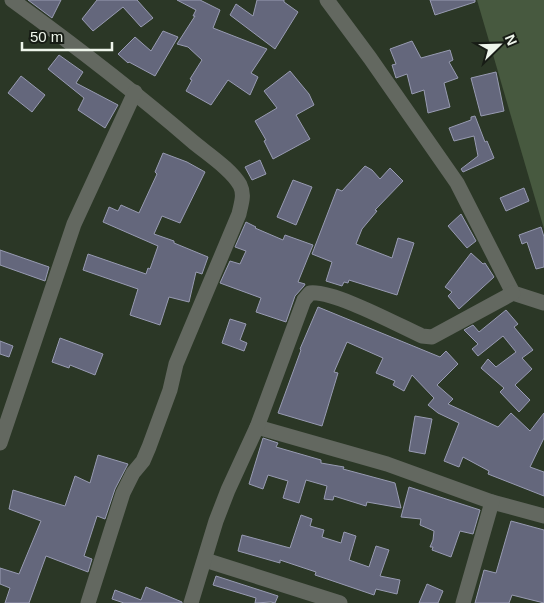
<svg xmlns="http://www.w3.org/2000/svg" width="544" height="603" font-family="Helvetica,sans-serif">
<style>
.green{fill:#47593f}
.building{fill:#64677c;stroke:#989bb2}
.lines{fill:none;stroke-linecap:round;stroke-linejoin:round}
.minor{stroke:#636860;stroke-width:15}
</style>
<rect width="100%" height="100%" fill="#2b3726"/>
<!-- green -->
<path class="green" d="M477,0H544V229Z"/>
<!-- building -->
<g class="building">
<path d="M28,0H61L52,18Z"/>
<path d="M97,0H137L153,18L141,27L123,7L93,31L82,19Z"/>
<path d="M177,0H200L220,10L213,28L267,49L251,73L258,77L250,95L228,80L211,105L186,91L192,80L190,79L202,60L188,47L177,44L195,16H193L196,10Z"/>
<path d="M257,0H284V2L298,12L275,49L230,15L236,4L253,16Z"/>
<path d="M430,0H475V2L435,15Z"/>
<path d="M163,31L178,37L155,76L129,62L128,63L118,54L135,37L151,51Z"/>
<path d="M412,41L421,58L450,50L453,60L449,62L458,78L444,83L450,107L428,113L424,90L412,94L407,74L396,78L392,65L396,64L390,49Z"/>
<path d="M59,55L83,72L76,83L118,105L105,128L78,110L84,98L48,69Z"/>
<path d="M290,71L309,94L314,105L296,115L310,139L273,159L264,141L266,140L255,121L277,108L264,91Z"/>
<path d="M496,72L504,111L481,116L471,78Z"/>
<path d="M21,76L45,95L32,112L8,93Z"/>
<path d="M475,116L485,142L487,141L494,158L463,172L461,169L478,156L474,136L454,141L449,128L471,120V117Z"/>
<path d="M163,153L187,162L205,172L180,223L162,216L154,234L174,241V243L208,257L202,274L196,272L189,302L169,297L160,325L130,315L138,289L83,270L88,254L146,274L148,268L150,269L158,246L103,222L109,207L118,211L121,205L139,213L157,174L155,172Z"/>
<path d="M260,160L266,174L252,180L245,167Z"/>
<path d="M365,166L372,170L380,179L390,168L403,181L375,210L377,211L362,229L356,244L392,258L398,238L414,243L397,295L349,280L348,283L344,282L342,286L326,281L332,262L312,254L337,189L342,191Z"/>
<path d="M293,180L312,187L296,225L277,217Z"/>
<path d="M524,188L529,201L506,211L500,198Z"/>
<path d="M461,214L476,241L467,248L448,226Z"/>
<path d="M246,222L256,227L255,228L283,240L285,235L313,245L298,282L305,284L304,286L295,296L286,322L256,312L261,298L220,283L230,261L240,264L246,251L235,247Z"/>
<path d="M541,227L544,237V267L536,269L527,242L522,244L519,235Z"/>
<path d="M0,250L49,267L45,281L0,265Z"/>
<path d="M471,253L483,264L485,263L494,277L459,309L448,296L452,292L445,287Z"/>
<path d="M318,307L440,357L446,351L458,364L437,385L453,399L448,404L498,427L511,413L530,431L544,413V438L530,467L544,472V496L488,474L489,471L463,457L459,467L444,461L459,423L438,413L428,405L434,398L412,375L404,391L393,385L395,381L376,373L383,358L347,342L334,372L338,373L322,426L278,413L301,350L300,349Z"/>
<path d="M506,310L518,324L514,327L533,350L522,358L532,369L515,385L530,400L519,412L500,392L504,388L481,368L488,359L496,367L516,352L503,336L478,356L472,349L478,344L464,330L473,325L479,332Z"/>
<path d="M230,319L246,324L240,340L247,343L244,351L222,343Z"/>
<path d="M60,338L103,354L95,375L70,365L69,368L52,362Z"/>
<path d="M0,341L13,346L9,357L0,354Z"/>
<path d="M415,416L432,419L425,454L409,451Z"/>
<path d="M263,438L278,443L276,447L321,460V463L344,467L343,469L395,483L401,508L367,502L366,506L334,496L333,500L324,499L327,486L306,480L299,503L283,498L288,481L268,475L263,489L249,484Z"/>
<path d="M98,455L128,464L115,489L105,519L97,516L84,556L92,559L88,572L46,556L29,603H5L10,588L0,584V568L19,574L41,521L9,509L13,490L65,506L75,476L90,483Z"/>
<path d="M409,487L480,510L473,534L460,531L451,557L432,550L433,547H430L433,540L434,531L420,525L421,519L401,517Z"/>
<path d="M301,515L312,519L310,526L324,530L322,537L341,543L344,532L356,536L349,560L369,567L376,546L389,550L380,576L400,580L397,594L376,589L374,595L330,580L315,575L316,572L280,560V563L238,551L242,535L290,548Z"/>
<path d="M511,521L544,530V603L512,595L509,603H475L484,570L496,573Z"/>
<path d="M216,576L278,596L275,603L271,602L255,603L256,598L213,585Z"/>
<path d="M427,584L443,591L438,603H419Z"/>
<path d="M146,587L182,602V603H124L112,599L115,590L141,600Z"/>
</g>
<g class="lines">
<!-- minor -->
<g class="minor">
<path d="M12,0C74,45 134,91 192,141C206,153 231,169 240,185C245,195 241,204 239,214L176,364L170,390L149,447L143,461L133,473L123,493L88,603"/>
<path d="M327,0L370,58L457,183L513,293L544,303"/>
<path d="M257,427L387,464L492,502L544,516"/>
<path d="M0,443L74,224L135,92"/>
<path d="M205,560L340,603"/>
<path d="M191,603L216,521L228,490L257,427L304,300L310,293C333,290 398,325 422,336L432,337L513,293"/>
<path d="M463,603L492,502"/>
</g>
</g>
<!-- north arrow -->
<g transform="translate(499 45) rotate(67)" stroke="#171c15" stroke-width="4" paint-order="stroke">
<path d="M0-4L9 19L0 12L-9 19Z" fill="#eef5eb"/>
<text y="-8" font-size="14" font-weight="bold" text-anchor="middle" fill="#eef5eb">N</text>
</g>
<!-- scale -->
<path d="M22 42v8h90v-8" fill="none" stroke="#eef5eb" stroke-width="2.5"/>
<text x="30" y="42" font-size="15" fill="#eef5eb" stroke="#171c15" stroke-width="4" paint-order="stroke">50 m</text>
</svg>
